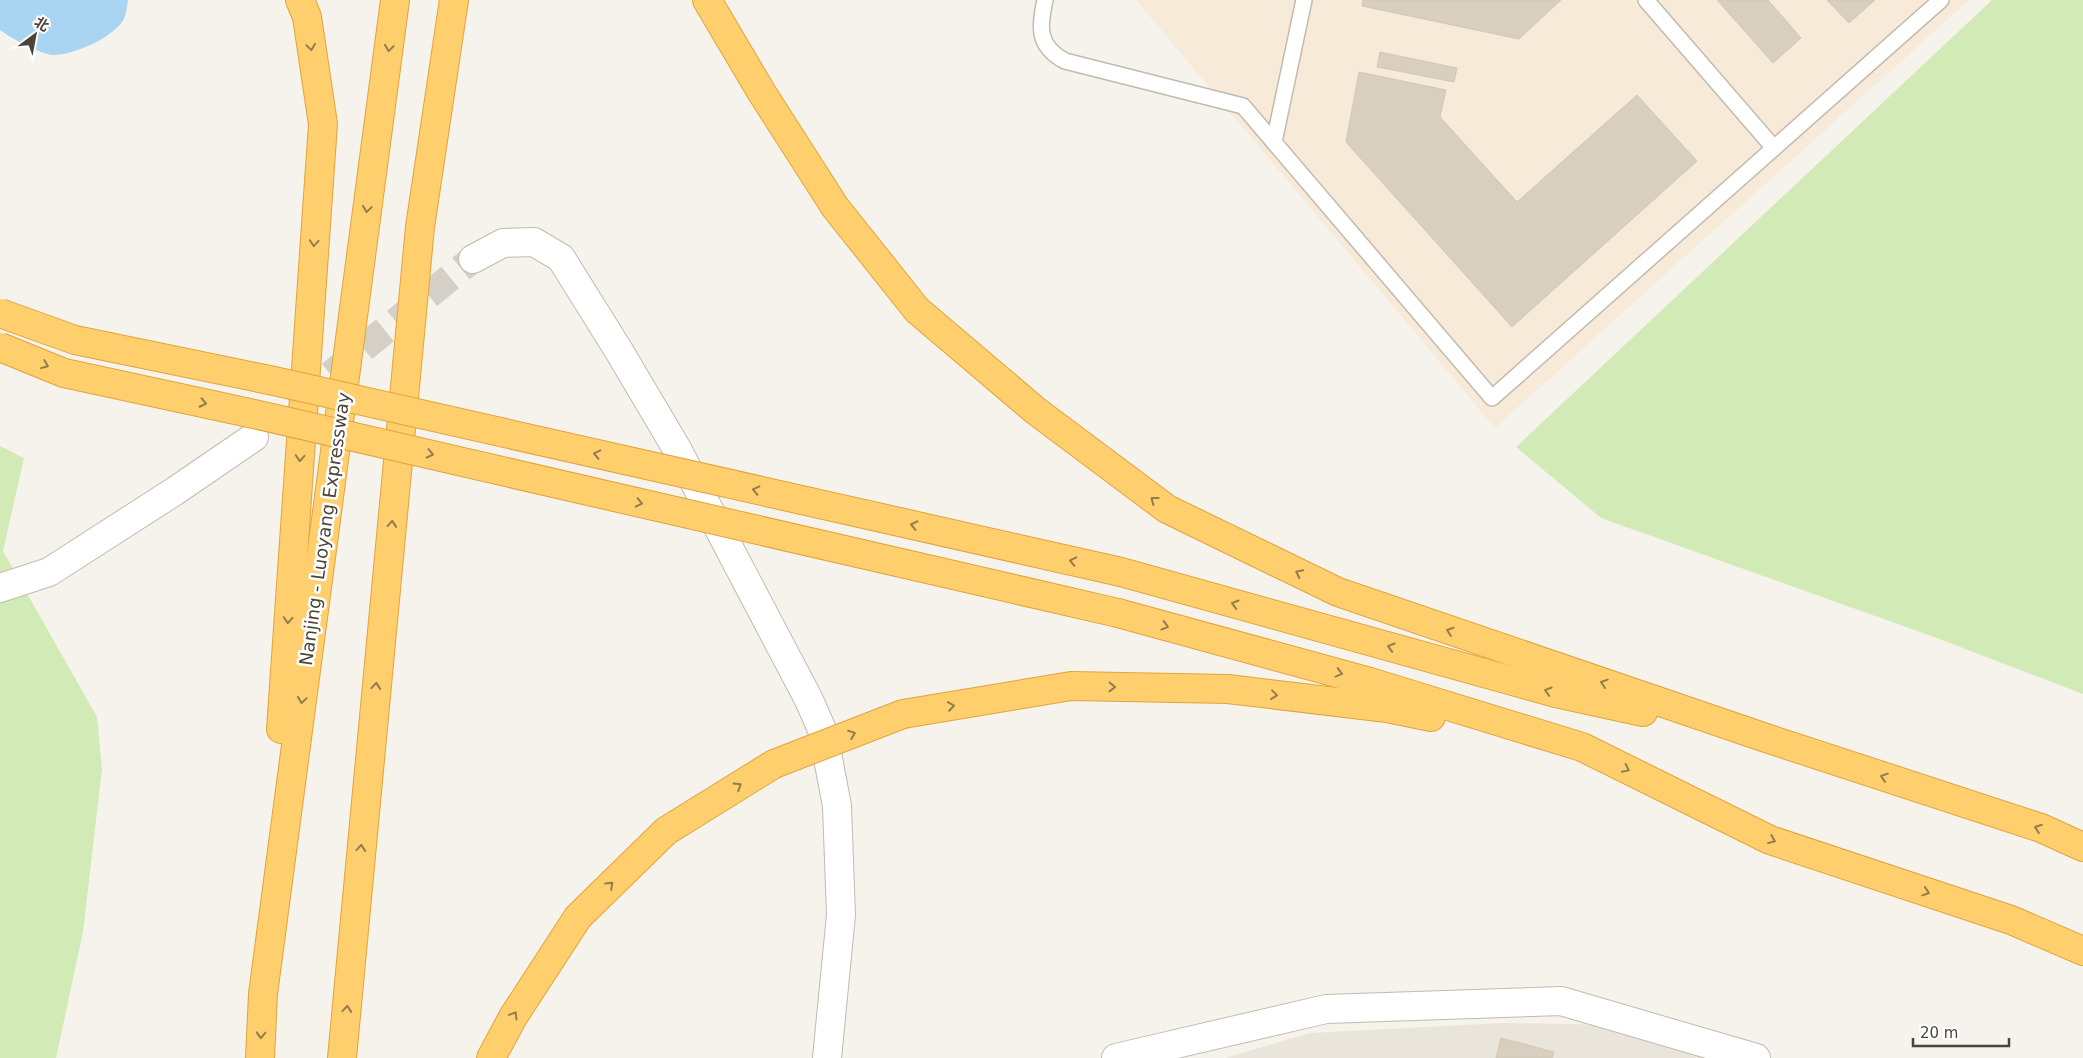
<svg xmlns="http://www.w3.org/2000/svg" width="2083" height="1058" font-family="'DejaVu Sans','Noto Sans SC',sans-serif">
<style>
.residential{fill:#eae5da}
.commercial{fill:#f7ead8}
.green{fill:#d2eab5}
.water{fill:#a9d4f2}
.building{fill:#d8cfc1;stroke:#d3c7b4}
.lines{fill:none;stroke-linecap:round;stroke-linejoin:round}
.minor-tunnel{stroke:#d4d0c8;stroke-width:28;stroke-dasharray:28 14;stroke-linecap:butt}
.service-casing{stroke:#c2bbae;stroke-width:18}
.minor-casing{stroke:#c2bbae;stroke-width:30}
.motorway-casing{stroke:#e0a43c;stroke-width:30}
.service{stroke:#fff;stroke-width:15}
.minor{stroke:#fff;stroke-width:28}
.motorway{stroke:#ffcf6e;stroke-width:28}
.motorway-bridge-casing{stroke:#e0a43c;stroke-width:30;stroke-linecap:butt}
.motorway-bridge{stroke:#ffcf6e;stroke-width:28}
.oneway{stroke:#937c4e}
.labels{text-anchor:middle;stroke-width:5;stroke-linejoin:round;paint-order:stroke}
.street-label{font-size:18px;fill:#4b4439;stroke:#fff}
</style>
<rect width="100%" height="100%" fill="#f6f3ec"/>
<!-- residential -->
<path class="residential" d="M1504,1023L1619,1025L1729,1058H1225L1310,1033Z"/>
<!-- commercial -->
<path class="commercial" d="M1136,0H1969L1495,428Z"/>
<!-- green -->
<g class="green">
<path d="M1992,0H2083V694L1934,637L1601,518L1516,447Z"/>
<path d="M0,446L24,458L3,551L97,717L102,769L83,932L56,1058H0Z"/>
</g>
<!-- water -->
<path class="water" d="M0,0H128C127,7 126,17 122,22C110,39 73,55 53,55C40,54 11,38 0,30Z"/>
<!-- building -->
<g class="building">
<path d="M1363,0H1561L1519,39L1362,6Z"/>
<path d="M1717,0H1768L1801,38L1773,63Z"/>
<path d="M1827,0H1875L1849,23Z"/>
<path d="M1380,52L1457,68L1454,82L1377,67Z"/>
<path d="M1359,72L1446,90L1440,117L1517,202L1637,95L1697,161L1512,327L1346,142Z"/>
<path d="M1501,1038L1554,1052L1552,1058H1496Z"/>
</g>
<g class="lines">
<!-- minor-tunnel -->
<path class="minor-tunnel" d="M298,401L473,259"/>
<defs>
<g id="service">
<path d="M1045,0C1039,27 1037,46 1065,61L1243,106L1492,398L1941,0"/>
<path d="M1646,0L1774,148"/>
<path d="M1274,142L1304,0"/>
</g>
<g id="minor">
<path d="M473,259L503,243L534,242L561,258L619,351L677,449L809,700L823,732L837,806L841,915L827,1058"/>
<path d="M0,588L49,572L175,491L254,437"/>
<path d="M1116,1058L1326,1009L1561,1001L1756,1058"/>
</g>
<g id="motorway">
<path d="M707,0L762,93L835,207L917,310L1036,411L1167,509L1338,592L1766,738L2041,828L2083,847"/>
<path d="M1121,572L1556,693L1643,712"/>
<path d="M1118,613L1370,682L1582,747L1770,840L2011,920L2083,951"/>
<path d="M903,714L1071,686L1228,689L1387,708L1431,717"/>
<path d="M281,729L323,124L307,17L300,0"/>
<path d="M260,1058L263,994L395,0"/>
<path d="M342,1058L420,227L454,0"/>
<path d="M491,1058L513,1017L578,917L666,831L774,764"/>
</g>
</defs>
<!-- service casing -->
<use href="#service" class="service-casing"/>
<!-- minor casing -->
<use href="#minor" class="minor-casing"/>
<!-- motorway casing -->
<use href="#motorway" class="motorway-casing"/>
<!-- service -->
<use href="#service" class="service"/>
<!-- minor -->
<use href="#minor" class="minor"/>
<!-- motorway -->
<use href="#motorway" class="motorway"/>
<defs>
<g id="motorway-bridge">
<path d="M0,313L75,340L274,381L1121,572"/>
<path d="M0,347L64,373L254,414L1118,613"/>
<path d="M774,764L903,714"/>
</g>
</defs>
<!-- motorway-bridge casing -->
<use href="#motorway-bridge" class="motorway-bridge-casing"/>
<!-- motorway-bridge -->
<use href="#motorway-bridge" class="motorway-bridge"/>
</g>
<!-- one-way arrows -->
<defs><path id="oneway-chevron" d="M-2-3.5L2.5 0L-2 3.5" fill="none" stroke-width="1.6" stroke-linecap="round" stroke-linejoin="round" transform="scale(1.25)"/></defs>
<g class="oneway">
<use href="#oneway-chevron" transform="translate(311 47) rotate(82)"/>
<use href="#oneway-chevron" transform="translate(389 48) rotate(98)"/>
<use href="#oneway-chevron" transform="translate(367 209) rotate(98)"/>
<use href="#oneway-chevron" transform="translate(314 243) rotate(94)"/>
<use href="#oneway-chevron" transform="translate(45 365) rotate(22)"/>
<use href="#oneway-chevron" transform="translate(203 403) rotate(12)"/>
<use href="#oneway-chevron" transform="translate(430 454) rotate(13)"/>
<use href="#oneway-chevron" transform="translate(597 454) rotate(-167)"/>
<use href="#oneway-chevron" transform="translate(300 458) rotate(94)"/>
<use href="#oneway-chevron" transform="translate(756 490) rotate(-167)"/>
<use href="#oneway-chevron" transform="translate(1154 500) rotate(-143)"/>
<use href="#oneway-chevron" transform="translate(639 503) rotate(13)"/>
<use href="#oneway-chevron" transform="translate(392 524) rotate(-85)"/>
<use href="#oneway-chevron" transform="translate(914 525) rotate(-167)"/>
<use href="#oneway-chevron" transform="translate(1073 561) rotate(-167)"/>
<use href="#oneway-chevron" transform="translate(1299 573) rotate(-154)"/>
<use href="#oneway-chevron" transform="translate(1235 604) rotate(-164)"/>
<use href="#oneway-chevron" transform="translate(288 620) rotate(94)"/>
<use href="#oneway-chevron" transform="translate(1165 626) rotate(15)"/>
<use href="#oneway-chevron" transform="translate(1450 631) rotate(-161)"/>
<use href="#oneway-chevron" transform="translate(1391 647) rotate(-164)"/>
<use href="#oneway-chevron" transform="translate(1339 673) rotate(15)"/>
<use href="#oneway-chevron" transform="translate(1604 683) rotate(-161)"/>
<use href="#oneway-chevron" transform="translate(376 686) rotate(-85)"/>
<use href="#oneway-chevron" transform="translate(1112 687) rotate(1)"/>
<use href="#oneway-chevron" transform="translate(1548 691) rotate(-164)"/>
<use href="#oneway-chevron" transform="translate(1274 695) rotate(7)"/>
<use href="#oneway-chevron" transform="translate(302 700) rotate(98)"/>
<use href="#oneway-chevron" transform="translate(951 706) rotate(-9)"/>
<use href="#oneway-chevron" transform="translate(852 734) rotate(-21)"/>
<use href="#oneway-chevron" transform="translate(1626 769) rotate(26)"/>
<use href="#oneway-chevron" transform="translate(1884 777) rotate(-162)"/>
<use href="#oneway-chevron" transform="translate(738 786) rotate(-32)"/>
<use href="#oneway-chevron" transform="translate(2038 828) rotate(-160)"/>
<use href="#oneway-chevron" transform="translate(1772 840) rotate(22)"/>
<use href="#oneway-chevron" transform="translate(361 848) rotate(-85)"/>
<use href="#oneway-chevron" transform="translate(610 885) rotate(-44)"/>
<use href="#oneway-chevron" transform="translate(1926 892) rotate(18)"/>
<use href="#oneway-chevron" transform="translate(347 1009) rotate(-85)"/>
<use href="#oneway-chevron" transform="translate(514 1015) rotate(-59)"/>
<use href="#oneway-chevron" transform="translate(261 1035) rotate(92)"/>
</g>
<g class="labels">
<!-- street labels -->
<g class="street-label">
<text transform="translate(325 529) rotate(-82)" y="6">Nanjing - Luoyang Expressway</text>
</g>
</g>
<!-- north arrow -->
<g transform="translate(35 35) rotate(32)" stroke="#ffffff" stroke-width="4" paint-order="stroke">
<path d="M0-4L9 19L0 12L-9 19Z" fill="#4b4439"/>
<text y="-8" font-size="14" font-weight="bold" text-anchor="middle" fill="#4b4439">北</text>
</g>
<!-- scale -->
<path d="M1913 1038v8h96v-8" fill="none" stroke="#4b4439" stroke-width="2.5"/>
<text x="1920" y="1038" font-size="15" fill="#4b4439" stroke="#ffffff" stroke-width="4" paint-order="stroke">20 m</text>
</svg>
